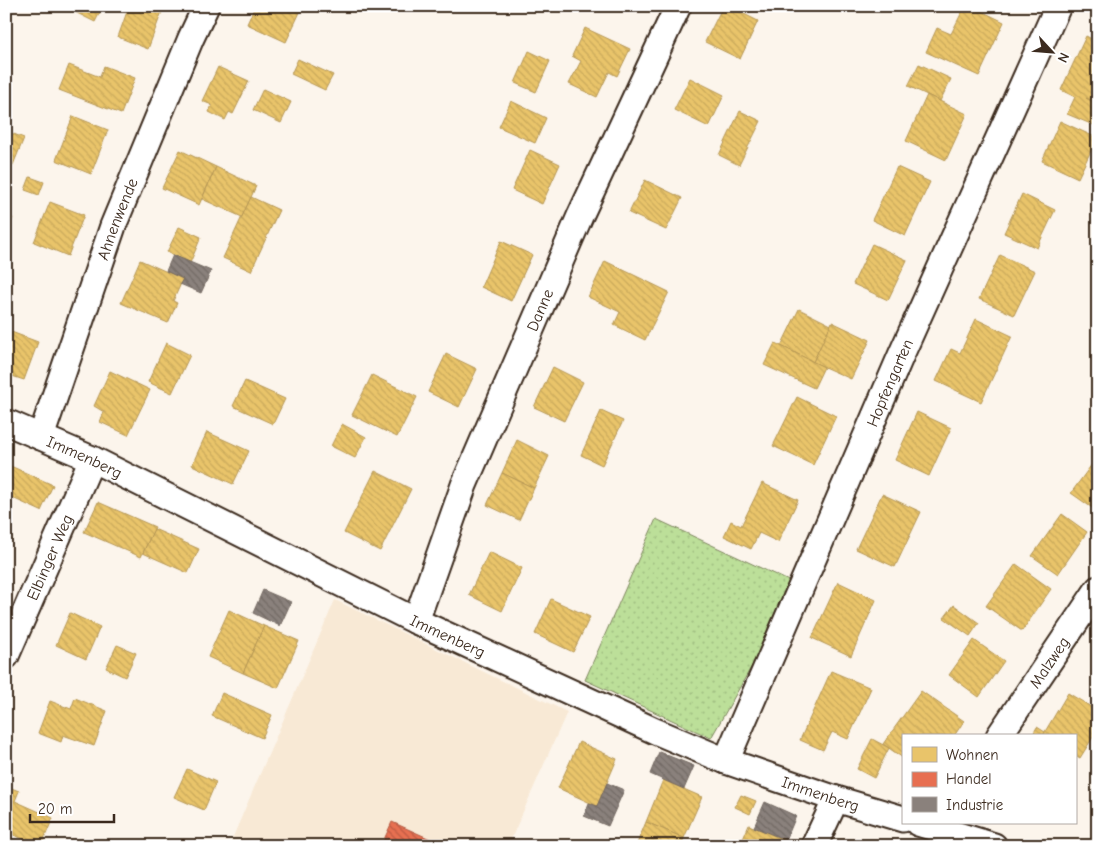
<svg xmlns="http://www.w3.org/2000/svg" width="1104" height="852" font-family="'Comic Neue',sans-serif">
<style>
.built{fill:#f8e9d5}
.grass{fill:url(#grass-dots);stroke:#7c845c}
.homes{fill:url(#homes-back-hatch);stroke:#b59653}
.shops{fill:url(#shops-back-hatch);stroke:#b35a42}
.industry{fill:url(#industry-back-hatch);stroke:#726760}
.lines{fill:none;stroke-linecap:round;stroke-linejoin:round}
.minor-casing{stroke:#3b2a1e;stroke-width:29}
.minor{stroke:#fff;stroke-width:25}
.labels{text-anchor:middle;stroke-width:5;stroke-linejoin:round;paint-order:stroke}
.street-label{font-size:16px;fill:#3b2a1e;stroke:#fff}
</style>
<defs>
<pattern id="grass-dots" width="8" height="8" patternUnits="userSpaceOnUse" patternTransform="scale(1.25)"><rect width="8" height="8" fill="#bcdf99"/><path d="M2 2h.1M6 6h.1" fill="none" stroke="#a2c083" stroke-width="1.8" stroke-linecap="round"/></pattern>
<pattern id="homes-back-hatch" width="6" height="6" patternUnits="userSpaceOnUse" patternTransform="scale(1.25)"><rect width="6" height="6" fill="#e9c46a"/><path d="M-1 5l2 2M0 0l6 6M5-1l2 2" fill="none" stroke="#c9a95b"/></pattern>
<pattern id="shops-back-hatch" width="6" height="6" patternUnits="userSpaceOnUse" patternTransform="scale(1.25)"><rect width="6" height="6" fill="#e76f51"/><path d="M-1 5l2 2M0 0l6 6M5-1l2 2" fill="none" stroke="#bc5b43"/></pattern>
<pattern id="industry-back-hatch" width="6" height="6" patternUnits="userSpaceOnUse" patternTransform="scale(1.25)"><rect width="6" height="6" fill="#8a817c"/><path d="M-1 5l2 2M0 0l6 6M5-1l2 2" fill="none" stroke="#726a65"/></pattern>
</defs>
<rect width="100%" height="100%" fill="#fcf5ec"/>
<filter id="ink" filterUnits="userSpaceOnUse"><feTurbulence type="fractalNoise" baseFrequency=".02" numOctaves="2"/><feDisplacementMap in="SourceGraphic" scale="10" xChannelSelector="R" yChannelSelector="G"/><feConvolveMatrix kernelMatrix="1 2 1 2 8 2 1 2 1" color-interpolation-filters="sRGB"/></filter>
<g filter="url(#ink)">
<!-- built -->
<path class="built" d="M335,600L567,712L508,846H229Z"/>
<!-- grass -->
<path class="grass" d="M656,519L793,583L757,657L711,738L585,680Z"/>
<!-- homes -->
<g class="homes">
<path d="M63,6H103L95,22Z"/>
<path d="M129,6H164L148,49L118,37Z"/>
<path d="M255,6L302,8L286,42L247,24Z"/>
<path d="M723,6H728L758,21L740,59L705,42Z"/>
<path d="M965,6H971L1004,22L979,76L926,52L937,28L951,34Z"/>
<path d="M585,28L630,49L617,76L609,72L597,97L569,84L581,61L572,56Z"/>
<path d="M1086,36L1098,42V99L1096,103L1086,98L1098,104V127L1067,114L1075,97L1061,90Z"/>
<path d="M529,51L550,61L536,92L515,83Z"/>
<path d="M298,59L333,75L325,90L291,74Z"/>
<path d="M919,64L951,79L940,101L908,86Z"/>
<path d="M69,65L100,77L104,66L135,78L121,114L59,90Z"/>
<path d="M218,67L249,81L233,114L229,112L225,120L209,112L212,105L202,101Z"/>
<path d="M690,78L724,95L709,127L674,110Z"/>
<path d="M263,89L291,102L281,123L253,110Z"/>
<path d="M927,95L967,114L946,160L906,141Z"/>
<path d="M511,101L546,118L535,143L499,127Z"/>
<path d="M740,111L761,121L739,165L719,155Z"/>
<path d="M73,116L108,130L91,174L56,160Z"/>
<path d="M1060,121L1097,138L1078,178L1042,161Z"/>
<path d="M6,131L24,138L13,165L6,163Z"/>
<path d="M180,150L216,167L199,205L162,188Z"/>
<path d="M530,150L560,164L542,204L512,190Z"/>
<path d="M216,167L256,186L242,217L202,199Z"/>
<path d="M897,167L930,182L905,236L872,220Z"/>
<path d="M30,177L44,182L39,195L25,190Z"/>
<path d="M645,180L682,198L666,230L629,213Z"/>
<path d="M1022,194L1055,210L1037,248L1004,233Z"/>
<path d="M251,197L279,210L251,271L223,258Z"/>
<path d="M50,202L84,215L68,256L34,242Z"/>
<path d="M6,216L13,218L6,234Z"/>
<path d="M179,227L201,237L190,263L167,252Z"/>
<path d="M501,241L532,255L511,301L481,287Z"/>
<path d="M872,244L907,260L888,300L853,284Z"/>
<path d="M1000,255L1035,271L1014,315L979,299Z"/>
<path d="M140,260L183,279L173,301L177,303L168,323L121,303Z"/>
<path d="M605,261L669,292L645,340L614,325L620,312L588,297Z"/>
<path d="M799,309L831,325L813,362L781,346Z"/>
<path d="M976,319L1012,336L981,402L936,381L951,349L960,353Z"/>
<path d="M832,322L870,340L851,379L813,362Z"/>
<path d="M6,330L38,342L24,380L6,374Z"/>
<path d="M166,343L190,355L172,393L148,382Z"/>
<path d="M775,343L824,367L814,388L764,365Z"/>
<path d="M446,354L477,369L459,407L428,392Z"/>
<path d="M553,367L583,382L564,421L534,407Z"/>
<path d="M110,371L150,390L128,435L100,422L104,412L94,406Z"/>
<path d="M372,375L417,397L397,437L352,415Z"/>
<path d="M245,381L285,399L273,424L233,406Z"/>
<path d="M797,397L836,416L813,465L773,446Z"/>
<path d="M601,411L623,421L602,465L581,455Z"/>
<path d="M917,412L951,428L929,476L895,460Z"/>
<path d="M342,424L366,437L355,458L331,446Z"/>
<path d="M207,432L249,451L233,484L192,465Z"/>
<path d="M517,440L549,456L534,488L502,473Z"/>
<path d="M1098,456V512L1071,493Z"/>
<path d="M6,464L53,485L41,511L6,495Z"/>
<path d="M375,471L411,489L380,551L344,533Z"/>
<path d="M502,473L534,488L519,520L487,505Z"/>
<path d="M762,483L798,500L778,542L759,533L751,549L724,536L731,521L741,526Z"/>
<path d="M882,494L921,512L895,567L856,549Z"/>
<path d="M98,502L155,527L141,557L84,532Z"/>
<path d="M1062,514L1087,532L1058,574L1032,556Z"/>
<path d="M154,529L199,549L188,573L143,553Z"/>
<path d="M489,552L522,568L502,611L469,595Z"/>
<path d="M1016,564L1051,589L1022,631L986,606Z"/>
<path d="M838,582L876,600L851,656L812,638Z"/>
<path d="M551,599L590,617L573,652L535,634Z"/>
<path d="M954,605L979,623L970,636L944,618Z"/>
<path d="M229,610L264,626L243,673L208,657Z"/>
<path d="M70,613L100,627L86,659L56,645Z"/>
<path d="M264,626L299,641L278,688L243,673Z"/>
<path d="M974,640L1004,661L979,697L949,675Z"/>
<path d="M117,645L136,653L125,677L106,668Z"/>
<path d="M831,671L871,688L848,739L832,732L823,750L800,740Z"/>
<path d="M921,691L964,721L954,736H903V758L883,744Z"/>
<path d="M222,693L272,715L262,738L212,716Z"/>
<path d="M1068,693L1098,711V729L1080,758L1075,755V736L1043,735Z"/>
<path d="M75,698L107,711L94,746L63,735L61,742L38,733L50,701L71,709Z"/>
<path d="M1037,727L1045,732L1043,736H1032Z"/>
<path d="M872,739L889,748L874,778L857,769Z"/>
<path d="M579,742L617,759L597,806L558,788Z"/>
<path d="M187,769L216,782L204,810L174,797Z"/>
<path d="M663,780L702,797L684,838L646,822Z"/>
<path d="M6,786L19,791L15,801L53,818L41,846L6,832Z"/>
<path d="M741,795L756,801L750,814L735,807Z"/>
<path d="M646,822L684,838L681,846H636Z"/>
<path d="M749,825L789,842L788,846H740Z"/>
</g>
<!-- shops -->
<path class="shops" d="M392,822L446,846H381Z"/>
<!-- industry -->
<g class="industry">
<path d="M173,255L211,271L201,293L180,284L183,279L166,271Z"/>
<path d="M263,590L291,602L280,626L253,613Z"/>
<path d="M659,752L694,766L684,789L650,774Z"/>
<path d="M607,783L624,790L608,826L584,816L589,803L597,806Z"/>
<path d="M765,802L796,816L786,840L754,827Z"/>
</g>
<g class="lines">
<defs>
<g id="minor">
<path id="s1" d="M6,422L92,459L416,621L655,731L726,761L836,799L903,819"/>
<path id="s2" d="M41,437L113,226L191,38L206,6"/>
<path id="s3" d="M416,621L464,485L580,216L678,6"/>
<path id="s4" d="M6,656L92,459"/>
<path id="s5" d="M999,736L1098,589"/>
<path id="s6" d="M726,761L902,353L1058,6"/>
<path d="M918,823L994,846"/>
<path d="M814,846L836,799"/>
</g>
</defs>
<!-- minor casing -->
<use href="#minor" class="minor-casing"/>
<!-- minor -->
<use href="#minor" class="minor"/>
</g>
</g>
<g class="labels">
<!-- street labels -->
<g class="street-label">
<text dy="6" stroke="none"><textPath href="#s2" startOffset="231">Ahnenwende</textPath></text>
<text dy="6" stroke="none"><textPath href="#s3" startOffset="335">Danne</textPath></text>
<text dy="6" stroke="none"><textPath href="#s6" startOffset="412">Hopfengarten</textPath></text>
<text dy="6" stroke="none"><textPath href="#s1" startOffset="86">Immenberg</textPath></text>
<text dy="6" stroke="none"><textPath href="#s4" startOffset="108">Elbinger Weg</textPath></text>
<text dy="6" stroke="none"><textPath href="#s1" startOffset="491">Immenberg</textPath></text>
<text dy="6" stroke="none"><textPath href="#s5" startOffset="89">Malzweg</textPath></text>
<text dy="6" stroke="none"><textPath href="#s1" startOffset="896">Immenberg</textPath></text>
</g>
</g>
<!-- margin -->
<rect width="1104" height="852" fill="none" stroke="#fff" stroke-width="25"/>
<rect x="12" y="12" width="1079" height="827" fill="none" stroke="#3b2a1e" stroke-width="2" filter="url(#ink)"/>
<!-- legend -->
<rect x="902" y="734" width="175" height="90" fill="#ffffff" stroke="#b1aaa5"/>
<rect x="912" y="747" width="25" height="15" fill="#e9c46a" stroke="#b1aaa5"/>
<text x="946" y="760" font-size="15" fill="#3b2a1e">Wohnen</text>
<rect x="912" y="772" width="25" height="15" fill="#e76f51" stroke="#b1aaa5"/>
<text x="946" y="784" font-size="15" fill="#3b2a1e">Handel</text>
<rect x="912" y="797" width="25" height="15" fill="#8a817c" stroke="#b1aaa5"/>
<text x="946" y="810" font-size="15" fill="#3b2a1e">Industrie</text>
<!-- north arrow -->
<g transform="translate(1052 52) rotate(116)" stroke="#ffffff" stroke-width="4" paint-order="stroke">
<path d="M0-4L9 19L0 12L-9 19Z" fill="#3b2a1e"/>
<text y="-8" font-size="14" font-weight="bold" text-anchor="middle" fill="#3b2a1e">N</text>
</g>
<!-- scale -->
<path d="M30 814v8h84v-8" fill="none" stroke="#3b2a1e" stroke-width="2.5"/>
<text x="38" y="814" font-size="15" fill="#3b2a1e" stroke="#ffffff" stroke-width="4" paint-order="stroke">20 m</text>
</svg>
